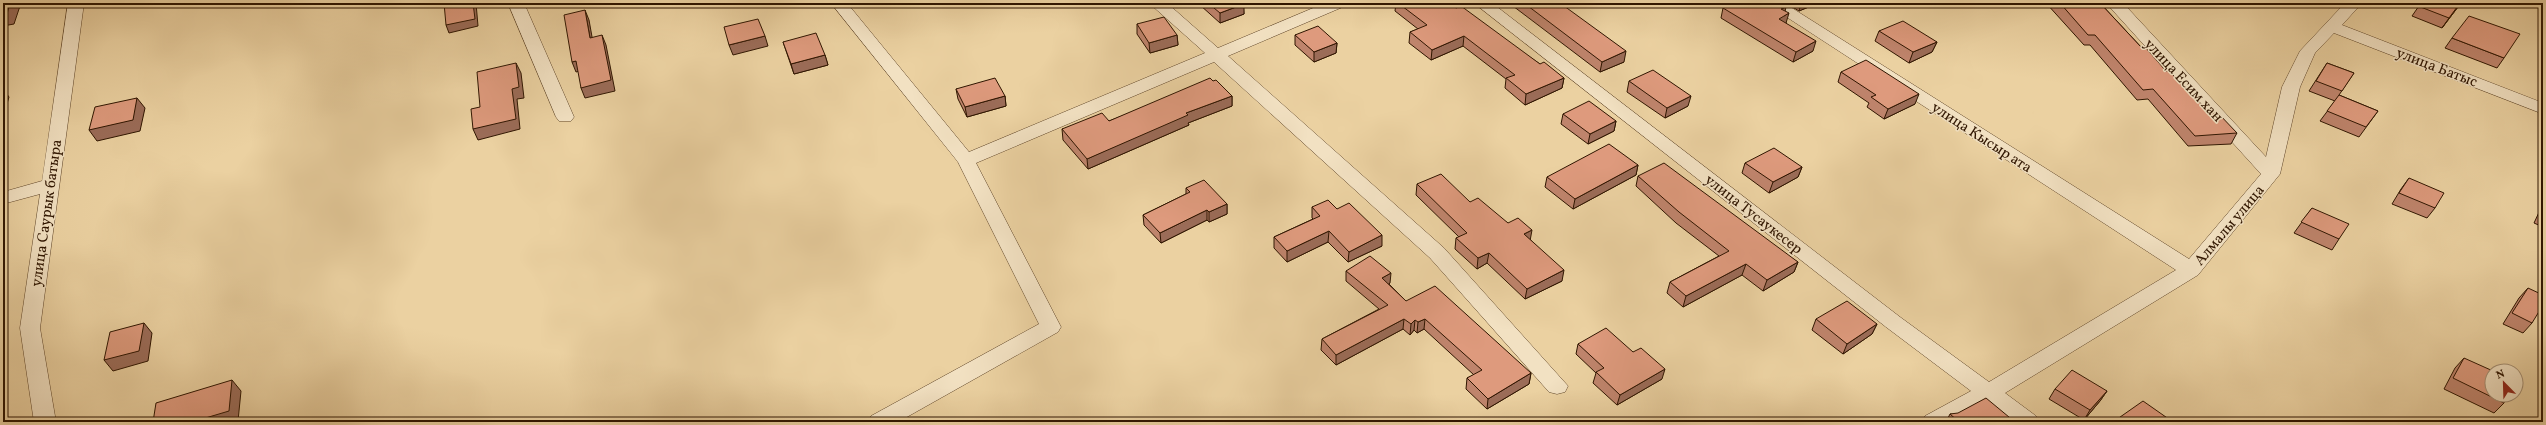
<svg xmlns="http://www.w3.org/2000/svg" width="2546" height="425" font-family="Vollkorn,serif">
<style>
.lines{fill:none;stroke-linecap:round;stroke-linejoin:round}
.minor-casing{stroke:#5e4428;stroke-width:1}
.minor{fill:#f2e1c2;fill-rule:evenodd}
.wall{fill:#bf846c;stroke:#2f1500}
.shaded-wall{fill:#9b6c58;stroke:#2f1500}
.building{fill:#de9a7d;stroke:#2f1500}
.labels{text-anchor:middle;stroke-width:3;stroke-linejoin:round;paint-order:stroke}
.street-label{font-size:15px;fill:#2f1500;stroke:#f2e1c2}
</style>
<rect width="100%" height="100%" fill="#ebd1a1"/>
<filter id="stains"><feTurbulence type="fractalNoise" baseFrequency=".005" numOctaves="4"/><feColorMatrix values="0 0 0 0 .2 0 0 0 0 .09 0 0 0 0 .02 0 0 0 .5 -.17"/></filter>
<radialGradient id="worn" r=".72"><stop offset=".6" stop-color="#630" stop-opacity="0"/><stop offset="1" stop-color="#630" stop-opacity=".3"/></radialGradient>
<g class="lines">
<defs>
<g id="minor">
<path d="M68,3H84L40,328L56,422H34L20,328L40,194L3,204V192L42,181Z"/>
<path d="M508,3H524L574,117L571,121H559L556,117Z"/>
<path d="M831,3H847L969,152L1205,53L1149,3H1167L1218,48L1325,3H1347L1345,6L1228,56L1444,248L1568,386L1565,392L1557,394L1549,392L1430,258L1214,62L976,163L1061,327L1058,332L898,422H868L871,416L1039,324L958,162Z"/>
<path d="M1474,3H1492L1900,317L1989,382L2176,270L1765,3H1784L2189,259L2261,174L2106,3H2123L2266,157L2282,87L2300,51L2345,3H2362L2342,25L2543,103V114L2334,33L2315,53L2300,87L2280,174L2198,275L2005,393L2036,416L2039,422H2012L1987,403L1952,422H1922L1925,416L1971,391L1886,327Z"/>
</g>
</defs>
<!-- minor casing -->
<use href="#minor" class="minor-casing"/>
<!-- minor -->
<use href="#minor" class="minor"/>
</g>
<!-- wall -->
<g class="wall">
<path d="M1199,3H1243L1244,14L1220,23L1200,5Z"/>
<path d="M1396,3H1450L1540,64L1564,78L1562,88L1525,105L1505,88L1506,79L1463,46L1431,60L1409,43L1410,32L1418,29L1395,11Z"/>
<path d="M1509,3H1560L1624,62L1600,72Z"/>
<path d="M1721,3H1781L1785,11L1786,23L1813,51L1793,62L1721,18L1723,8L1727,7Z"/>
<path d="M1786,3H1818L1799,11Z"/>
<path d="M2046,3H2100L2141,47L2166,71L2210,113L2237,133L2231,144L2188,146L2148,99L2137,100L2090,45H2084Z"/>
<path d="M2137,3H2177L2175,6H2140Z"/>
<path d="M2421,3H2461L2442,28L2412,16Z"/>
<path d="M1137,24L1177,35L1178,45L1150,53L1137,34Z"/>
<path d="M1879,31L1937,42L1932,52L1909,63L1875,41Z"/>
<path d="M1295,35L1337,43L1336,53L1314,62L1295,45Z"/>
<path d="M2452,38L2504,58L2497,68L2445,48Z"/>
<path d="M783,42L825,55L828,65L794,74Z"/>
<path d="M2327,63L2354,73L2339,95L2378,111L2359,137L2320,121L2335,101L2309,91Z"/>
<path d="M1841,72L1915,104L1884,119L1867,107L1869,103L1838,82Z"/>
<path d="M1213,81L1232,96V106L1188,123L1189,125L1088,169L1063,140L1062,129L1109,121Z"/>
<path d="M1629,81L1688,106L1665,118L1627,92Z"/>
<path d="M956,89L1005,96L1006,106L967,117L958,99Z"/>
<path d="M1563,114L1616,121L1614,131L1588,144L1561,124Z"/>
<path d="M1745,163L1802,167L1798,177L1769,193L1742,173Z"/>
<path d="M1638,165L1636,175L1573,209L1545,187L1547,177Z"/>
<path d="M1638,176L1798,262L1794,272L1763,291L1742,275L1683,307L1667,293L1670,282L1719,256L1676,223L1636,186Z"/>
<path d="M2409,178L2435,208L2427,218L2392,204L2401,189Z"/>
<path d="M1417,184L1470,202L1508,223L1530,239L1562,281L1525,299L1487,263L1477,269L1455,249L1456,238L1459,237L1416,195Z"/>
<path d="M1186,188L1227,204V214L1209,222L1207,220L1161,243L1144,225L1143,215L1186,194Z"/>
<path d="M2543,206V227L2534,223L2541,208Z"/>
<path d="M1312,207L1337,209L1382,246L1348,262L1328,242L1287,262L1274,248V237L1313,219L1312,218Z"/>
<path d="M2312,208L2339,239L2332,250L2294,233Z"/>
<path d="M1346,271L1390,283L1389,284L1406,301L1531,373L1529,384L1487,409L1466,389L1467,378L1474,375L1424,329L1417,333L1414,330L1410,335L1403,329L1336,365L1321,350L1322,339L1379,309L1346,281Z"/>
<path d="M2528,288L2532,323L2523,333L2503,324L2519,298Z"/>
<path d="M1816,319L1877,324L1872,334L1843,354L1812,330Z"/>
<path d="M1578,344L1633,352L1662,379L1617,405L1593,383L1596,373L1576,354Z"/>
<path d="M2464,358L2504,403L2494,413L2444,389L2455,368Z"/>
<path d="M2055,389L2107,391L2100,401L2084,420L2049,399Z"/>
<path d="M1950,414L2015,422H1946Z"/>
</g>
<!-- shaded-wall -->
<g class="shaded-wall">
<path d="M10,3H21L14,24L3,26V14Z"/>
<path d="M113,3H135L116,7Z"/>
<path d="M473,3H476L478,26L449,33L446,25Z"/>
<path d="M1801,3H1818L1799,11Z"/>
<path d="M2460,3H2461L2442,28L2449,18Z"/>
<path d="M1244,4V14L1220,23V13Z"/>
<path d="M1786,7L1784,16L1789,13L1786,23L1776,29L1781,9Z"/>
<path d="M585,10L589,20L594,48L590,38Z"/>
<path d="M602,35L606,45L615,91L585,98L581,88Z"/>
<path d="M1177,35L1178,45L1150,53L1149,43Z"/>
<path d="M765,36L768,46L733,55L729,45Z"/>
<path d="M1464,36L1463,46L1431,60L1432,50Z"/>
<path d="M1816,41L1813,51L1793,62L1796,52Z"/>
<path d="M1937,42L1932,52L1909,63L1913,52Z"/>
<path d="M1337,43L1336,53L1314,62V52Z"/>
<path d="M1626,51L1624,62L1600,72L1602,62Z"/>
<path d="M825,55L828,65L794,74L791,64Z"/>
<path d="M576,61L580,71L576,72L572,62Z"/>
<path d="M516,63L521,73L524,98L517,99L520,129L478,140L473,129L512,89Z"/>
<path d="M1564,78L1562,88L1525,105L1526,94Z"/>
<path d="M3,89L9,97L3,117Z"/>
<path d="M1919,94L1915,104L1884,119L1888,109Z"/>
<path d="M1005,96L1006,106L967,117L965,107Z"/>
<path d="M1232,96V106L1188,123L1189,125L1088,169L1087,159L1186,113Z"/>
<path d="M1691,96L1688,106L1665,118L1667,108Z"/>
<path d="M137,98L145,108L140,131L97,141L89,130Z"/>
<path d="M1616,121L1614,131L1588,144L1590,134Z"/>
<path d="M3,139L6,142L3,151Z"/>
<path d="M1638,165L1636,175L1573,209L1575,199Z"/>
<path d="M1802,167L1798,177L1769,193L1773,182Z"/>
<path d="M1227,204V214L1209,222V212Z"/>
<path d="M1207,210V220L1161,243L1160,233Z"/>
<path d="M1532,230L1530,241L1524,234Z"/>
<path d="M1329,231L1328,242L1287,262V251Z"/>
<path d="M1382,235V246L1348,262L1349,252Z"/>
<path d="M1489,253L1487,263L1477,269L1478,258Z"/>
<path d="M1798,262L1794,272L1763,291L1767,280Z"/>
<path d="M1746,264L1742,275L1683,307L1686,296Z"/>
<path d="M1564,270L1562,281L1525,299L1527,289Z"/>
<path d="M1391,273L1390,283L1382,289V278Z"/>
<path d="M1404,319L1403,329L1336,365V355Z"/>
<path d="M1425,319L1424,329L1417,333L1418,322Z"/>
<path d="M1415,320L1414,330L1410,335L1411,324Z"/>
<path d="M144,323L152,333L148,361L113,371L104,360Z"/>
<path d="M1877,324L1872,334L1843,354L1847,344Z"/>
<path d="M1665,369L1662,379L1617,405L1620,395Z"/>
<path d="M1531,373L1529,384L1487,409L1488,399Z"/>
<path d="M232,380L241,391L238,421L235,422H192Z"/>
<path d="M2107,391L2100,401L2084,420L2090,410Z"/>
</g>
<!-- building -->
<g class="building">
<path d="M3,3H10L7,14H3Z"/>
<path d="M444,3H473L475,19L446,25Z"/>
<path d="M1208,3H1243L1244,4L1220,13Z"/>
<path d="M1398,3H1450L1456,8L1461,6L1540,64L1544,62L1564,78L1526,94L1506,78L1515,75L1464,36L1432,50L1410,32L1427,25Z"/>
<path d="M1524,3H1560L1626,51L1602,62Z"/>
<path d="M1733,3H1781L1786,7L1781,9L1789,13L1779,19L1816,41L1796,52L1723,8Z"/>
<path d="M2060,3H2100L2141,47H2145L2166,71H2169L2210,113H2218L2237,133L2195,136L2153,89L2143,90L2095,35H2088Z"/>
<path d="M2421,3H2460L2449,18L2418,6Z"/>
<path d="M585,10L590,38L602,35L611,80L581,88L576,61L572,62L564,15Z"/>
<path d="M2469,16L2520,34L2504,58L2452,38Z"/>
<path d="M1164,17L1177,35L1149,43L1137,24Z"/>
<path d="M758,19L765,36L729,45L724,27Z"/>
<path d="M1903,21L1937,42L1913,52L1879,31Z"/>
<path d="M1318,26L1337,43L1314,52L1295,35Z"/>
<path d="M816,33L825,55L791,64L783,42Z"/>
<path d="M1866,60L1919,94L1888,109L1871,97L1876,95L1841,72Z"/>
<path d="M516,63L519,87L512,89L516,119L473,129L471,109L480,107L477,72Z"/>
<path d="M2327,63L2354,73L2342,91L2316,81Z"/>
<path d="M1653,70L1691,96L1667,108L1629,81Z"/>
<path d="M995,78L1005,96L965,107L956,89Z"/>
<path d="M1210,78L1213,81L1216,80L1232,96L1186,113L1188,115L1087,159L1062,129L1102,113L1109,121Z"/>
<path d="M2339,95L2378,111L2366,127L2327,111Z"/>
<path d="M137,98L133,120L89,130L95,107Z"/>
<path d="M1589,101L1616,121L1590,134L1563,114Z"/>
<path d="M1609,144L1638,165L1575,199L1547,177Z"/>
<path d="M1774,148L1802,167L1773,182L1745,163Z"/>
<path d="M1664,163L1798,262L1767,280L1746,264L1686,296L1670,282L1729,251L1679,212L1638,176Z"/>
<path d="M1441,174L1470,202L1478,198L1508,223L1518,218L1532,230L1524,234L1564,270L1527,289L1489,253L1478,258L1456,238L1467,233L1417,184Z"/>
<path d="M2409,178L2444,193L2435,208L2399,193Z"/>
<path d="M1204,180L1227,204L1209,212L1207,210L1160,233L1143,215L1190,192L1186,188Z"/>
<path d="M1328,200L1337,209L1349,203L1382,235L1349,252L1329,231L1287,251L1274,237L1320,216L1312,207Z"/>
<path d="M2312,208L2349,224L2339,239L2301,222Z"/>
<path d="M1370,256L1391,273L1382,278L1406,301L1435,286L1531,373L1488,399L1467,378L1482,370L1425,319L1418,322L1415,320L1411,324L1404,319L1336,355L1322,339L1388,305L1346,271Z"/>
<path d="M2528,288L2543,295V305L2532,323L2512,313Z"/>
<path d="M1847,301L1877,324L1847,344L1816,319Z"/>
<path d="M144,323L139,351L104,360L110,332Z"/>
<path d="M1606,328L1633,352L1641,348L1665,369L1620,395L1596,372L1604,368L1578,344Z"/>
<path d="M2464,358L2493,371H2492V395H2508L2504,403L2453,378Z"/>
<path d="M2072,370L2107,391L2090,410L2055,389Z"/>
<path d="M232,380L229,411L192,422H153L156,403Z"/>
<path d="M1986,398L2015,422H1959L1950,414L1958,413Z"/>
<path d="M2143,401L2173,422H2113Z"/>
</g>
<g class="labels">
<!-- street labels -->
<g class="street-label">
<text transform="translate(2437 67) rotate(21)" y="5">улица Батыс</text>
<text transform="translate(2184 80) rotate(47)" y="5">улица Есим хан</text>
<text transform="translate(1982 137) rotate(33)" y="5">улица Кысыр ата</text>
<text transform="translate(46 213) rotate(-82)" y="5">улица Саурык батыра</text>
<text transform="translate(1754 214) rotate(38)" y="5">улица Тусаукесер</text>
<text transform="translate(2229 225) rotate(-50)" y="5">Алмалы улица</text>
</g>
</g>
<!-- margin -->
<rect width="2546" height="425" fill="none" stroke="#ebd1a1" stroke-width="16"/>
<rect x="4" y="4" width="2538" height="417" fill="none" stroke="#2f1500" stroke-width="2"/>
<rect x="8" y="8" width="2530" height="409" fill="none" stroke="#2f1500"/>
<!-- north arrow -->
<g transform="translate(2504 383) rotate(337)"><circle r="19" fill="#f2e1c2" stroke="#a48f74"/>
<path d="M0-3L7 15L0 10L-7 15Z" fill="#8f2418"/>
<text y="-6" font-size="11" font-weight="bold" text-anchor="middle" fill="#2f1500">N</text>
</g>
<rect width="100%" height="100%" filter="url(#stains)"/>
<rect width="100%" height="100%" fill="url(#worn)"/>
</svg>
